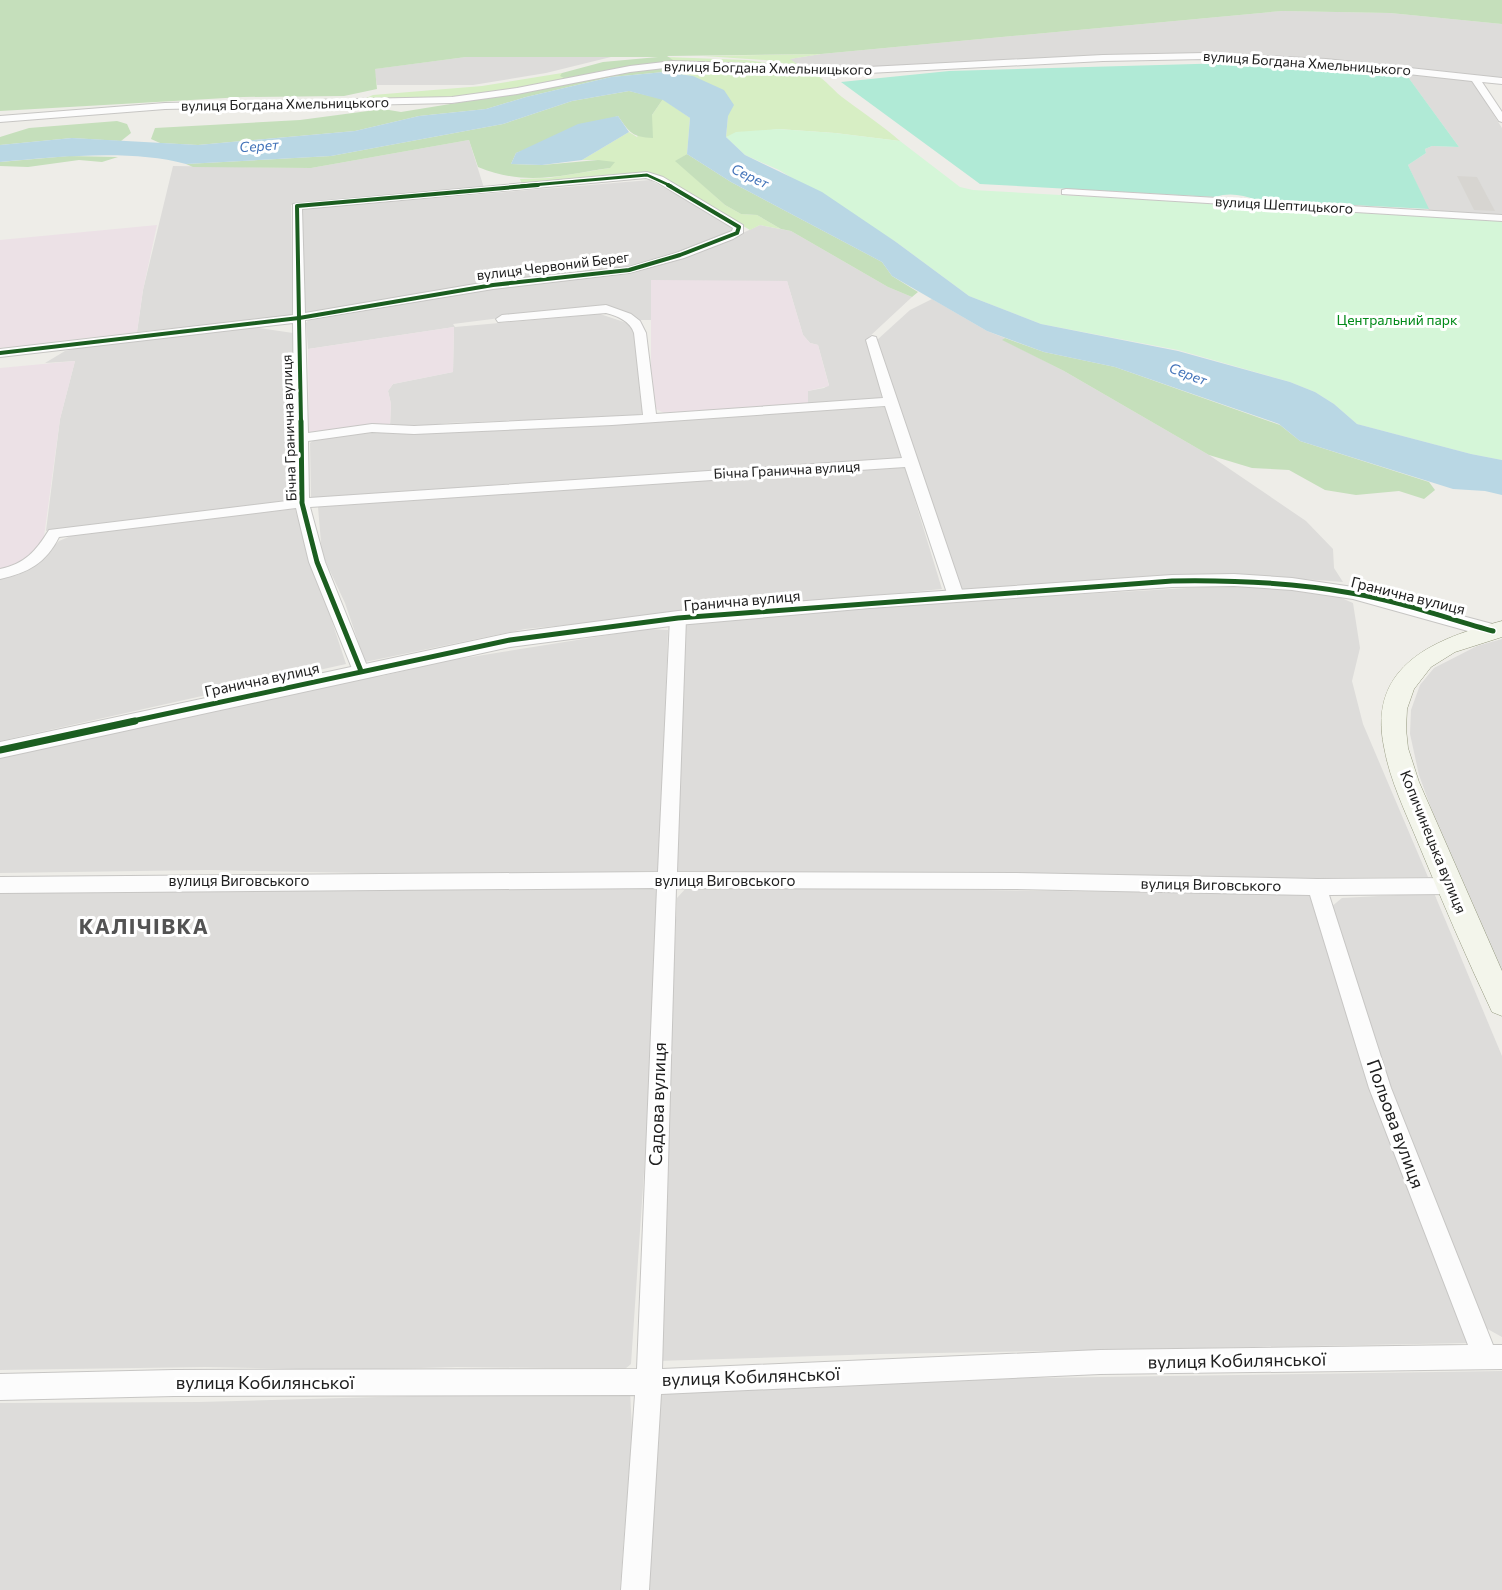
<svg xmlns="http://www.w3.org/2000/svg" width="1502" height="1590" font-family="Commissioner,sans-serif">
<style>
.residential{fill:#dddcda}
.industrial{fill:#ece1e6}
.grass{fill:#d7eec4}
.forest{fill:#c5dfbb}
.park{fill:#d5f6d8}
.pitch{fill:#b0ead6}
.water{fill:#b9d7e4}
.building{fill:#d7d5d1}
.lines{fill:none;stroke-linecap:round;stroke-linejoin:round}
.minor-casing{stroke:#c7c6c4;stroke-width:2}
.tertiary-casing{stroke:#c7c6c4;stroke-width:2}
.secondary-casing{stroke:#95997f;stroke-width:1}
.minor{fill:#fcfcfc;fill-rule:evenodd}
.tertiary{fill:#fcfcfc;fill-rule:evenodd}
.secondary{fill:#f3f5eb;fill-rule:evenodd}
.cycleway-far3-casing{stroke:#fff;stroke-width:5}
.cycleway-far2-casing{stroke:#fff;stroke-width:6}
.cycleway-far1-casing{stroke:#fff;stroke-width:8}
.cycleway-casing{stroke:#fff;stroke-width:10}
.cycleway-far3{stroke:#1b5e20;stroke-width:3}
.cycleway-far2{stroke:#1b5e20;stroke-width:4}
.cycleway-far1{stroke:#1b5e20;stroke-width:5}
.cycleway{stroke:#1b5e20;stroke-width:7}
.labels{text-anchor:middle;stroke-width:6;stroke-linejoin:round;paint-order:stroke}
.far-street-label{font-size:14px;fill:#202020;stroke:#fff}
.far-water-label{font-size:14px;font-style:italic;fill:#4373b9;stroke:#fff}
.far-park-label{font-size:14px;fill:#028a19;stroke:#fff}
.street-label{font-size:15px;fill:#202020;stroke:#fff}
.near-street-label{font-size:18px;fill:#202020;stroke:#fff}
.district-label{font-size:21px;font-weight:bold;letter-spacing:1.5px;fill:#535353;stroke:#fff}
</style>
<rect width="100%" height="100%" fill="#eeede8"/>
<!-- residential -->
<g class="residential">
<path d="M1282,11L1390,13L1502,24V78L1340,60L1226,53L1102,55L827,69L800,66L789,59L821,54Z"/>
<path d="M466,57H611L546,73L473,85H377L374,69Z"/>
<path d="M1405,73L1471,79L1502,128V215L1429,211L1408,165L1426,153L1425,149L1432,146L1459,147Z"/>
<path d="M469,140L484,188L291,205L293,316L137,332L143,290L173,166L311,168Z"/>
<path d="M650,180L732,225L735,231L632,268L303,314L302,209Z"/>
<path d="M760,225L791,231L888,287L912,297L869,337L884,399L808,405V391L824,388L829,385L818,345L810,343L803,335L787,281H651V320H638L606,307H587L453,324L455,327L600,314L630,324L636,332L645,411L639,416L447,423L417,427L390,426L391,404L388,391L393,384L453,372L454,327L308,349L306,323L310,318L537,282L631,271L734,237Z"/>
<path d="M932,299L987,331L1005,338L1003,340L1064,371L1209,455L1306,521L1333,549L1334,568L1343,582L1245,575H1192L959,590L877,340L910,310Z"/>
<path d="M253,327L293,333V500L46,531L60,419L75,361L45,363L65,351L91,345Z"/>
<path d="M886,407L902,460L504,484L317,499L311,498L310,443L315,439L375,431L651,421Z"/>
<path d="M897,466L905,468L942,589L525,629L365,662L345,603L322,554L318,507Z"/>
<path d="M295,509L346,664L0,741V579L18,575L31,568L59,541L78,533Z"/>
<path d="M1223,586L1280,589L1339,597L1353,603L1360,648L1352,681L1363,724L1428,877L1218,879L677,874L683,627L690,624L945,602Z"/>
<path d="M646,629L668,630L660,875H466L209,870L0,873V758L349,680L382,676L446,661Z"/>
<path d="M1502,639V979L1442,838L1419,775L1410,734L1411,710L1420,685L1434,668L1477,646Z"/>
<path d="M688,886L1207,893L1311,892L1471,1343L880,1354L656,1361L677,898Z"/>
<path d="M348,888L476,890L659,888L652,1054L631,1364L625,1369L457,1367L344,1370L205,1367L0,1370V889Z"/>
<path d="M1434,893L1502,1056V1337L1484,1327L1386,1088L1331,907L1342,898Z"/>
<path d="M1502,1371V1590H641L653,1389L960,1379Z"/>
<path d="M630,1390L632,1431L620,1590H0V1403L199,1402Z"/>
</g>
<!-- industrial -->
<g class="industrial">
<path d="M157,225L143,290L137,332L0,348V240Z"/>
<path d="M651,280L787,281L803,335L810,343L818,345L829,386L808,391V405L664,413L656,409L651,380Z"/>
<path d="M454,327L453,372L393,384L388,391L391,404L390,426L366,425L309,433L308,349Z"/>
<path d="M75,361L60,419L43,544L29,559L0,570V368Z"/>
</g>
<!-- grass -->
<g class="grass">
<path d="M821,54L790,59L800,66L765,60L703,56Z"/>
<path d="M666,57L746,60L788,66L673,62Z"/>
<path d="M705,68L813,73C827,80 834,92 846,100C865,114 883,126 900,141L835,133L778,129L726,137L728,116L693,76L664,72L699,73Z"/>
<path d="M562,73L580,76C510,91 438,102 366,98L373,95L482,86Z"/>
<path d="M663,99L690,118L687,154L676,161L725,205L741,214L757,215L781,229L760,225L750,230L652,173L522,185L520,179L549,178L610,168L598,160H582L629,132L637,137Z"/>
</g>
<!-- forest -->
<g class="forest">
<path d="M0,0H1502V24L1390,13L1282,11L821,54L667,56L673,60V62L564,78L560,76L562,73L603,62L658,57H466L375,69L377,89L344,96L243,97L0,111Z"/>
<path d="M678,66L705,68L706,72H664L611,77L526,97L486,109L419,116L355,131L198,145L160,143L151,139L155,128L300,120L383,109L401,112L524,92L614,74Z"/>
<path d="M629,91L663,99L652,115L653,138C632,137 630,133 618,116L516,153L511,164L542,165L598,160L615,162L610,168C561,175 527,187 478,167L469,140L311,168L193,167L186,164L331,156L503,124L572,101Z"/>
<path d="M117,121L127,124L131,133L121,141L72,138L0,145V137L29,128Z"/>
<path d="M687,154L731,182L882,262L892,276L918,292L912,297L888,287L791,231L781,229L757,215L741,214L725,205L675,161Z"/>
<path d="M69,156L118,157L102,162L79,160L28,167L0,166V162Z"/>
<path d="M1005,338L1044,352L1115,367L1280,425L1300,441L1429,482L1435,490L1424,499L1399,491L1356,495L1325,490L1289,470L1252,468L1209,455L1064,371L1002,340Z"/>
</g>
<!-- park -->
<path class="park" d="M778,129L835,133L900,141L960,187L973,190L1502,220V460L1471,454L1357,424L1334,404L1315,392L1290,382L1178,350L1041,324L969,296L896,242L779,170L745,155L726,137L736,132Z"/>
<!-- pitch -->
<path class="pitch" d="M1231,63L1408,77L1459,147L1432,146L1425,149L1426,153L1408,165L1429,209L1257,200C1242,195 1230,192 1215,197L980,184L841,82L949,71Z"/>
<!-- water -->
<g class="water">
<path d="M664,72L693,76L724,90L734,105L728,116L726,137L745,155L822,192L896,242L969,296L1041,324L1178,351L1290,382L1315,392L1334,404L1357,424L1471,454L1502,460V495L1485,491L1453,489L1300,441L1279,424L1115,367L1044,352L987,331L892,276L882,262L731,182L687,154L690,118L663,100L629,91L572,101L503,124L331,156L186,164C130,149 57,157 0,162V145L72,138L198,145L355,131L419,116L486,109L526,97L611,77Z"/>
<path d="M618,116L629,132L582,160L542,165L511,164L516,153L578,124Z"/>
</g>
<!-- building -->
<path class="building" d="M1457,176L1477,177L1495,211L1474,210Z"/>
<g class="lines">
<defs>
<g id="minor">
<path d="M1205,53L1326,59L1502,78V84L1482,82L1502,112V122L1499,121L1472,81L1326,65L1205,59L1103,61L849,74L673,67L630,72L517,94L452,103L165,109L0,122V116L165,103L452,97L517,88L630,66L673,61L849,68L1103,55Z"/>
<path d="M647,172L663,177L743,225V233L733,239L684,258L629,273L493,289L305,320L308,433L372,424L414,426L643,415L634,333C630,321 618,316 606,313L498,322L496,319L502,315L606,305L631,314L640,321L646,333L656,414L883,398L866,340L872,336L876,337L964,596L962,600H950L948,596L905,467L310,507L325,562L369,671L367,675H355L353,671L309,562L296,508L59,537C46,563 28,573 0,579V569C25,564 36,551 49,530L295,500L293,323L0,357V349L293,315V204ZM646,178L655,181L733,228L732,231L676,253L629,267L493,281L305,313L302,209ZM885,406L902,458L309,498L308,441L372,432L414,434L612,425Z"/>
<path d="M1066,189L1502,215V221L1062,194V190Z"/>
<path d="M678,613L684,614L686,618L677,872L1015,873L1317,879L1450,878L1457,881L1460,886L1457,891L1450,894L1329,895L1391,1088L1493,1345H1502V1369L1100,1374L661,1394L649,1590H621L635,1395L174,1396L0,1400V1374L174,1370L637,1369L657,888L0,893V877L658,872L670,618L672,614ZM676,888L1015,889L1310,895L1369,1088L1468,1345L1100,1350L662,1369Z"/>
</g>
<path id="tertiary" d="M1234,574L1292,578L1353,587L1500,626L1502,633L1493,638L1353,599L1292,590L1234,586L1172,587L870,608L678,625L510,647L0,758V742L510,633L678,611L870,596L1172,575Z"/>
<path id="secondary" d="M1502,621V637L1455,652L1431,667L1414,689L1407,709L1406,729L1408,748L1419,782L1502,971V1016L1492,1012C1466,957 1442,901 1419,845C1406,813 1390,781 1384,747C1367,664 1437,638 1502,621Z"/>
</defs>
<!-- minor casing -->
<use href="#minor" class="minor-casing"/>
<!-- tertiary casing -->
<use href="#tertiary" class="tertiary-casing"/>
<!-- secondary casing -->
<use href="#secondary" class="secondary-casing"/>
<!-- minor -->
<use href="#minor" class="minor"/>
<!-- tertiary -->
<use href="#tertiary" class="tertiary"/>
<!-- secondary -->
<use href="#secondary" class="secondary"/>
<defs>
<path id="cycleway-far3" d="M521,186L647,175L671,186"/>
<g id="cycleway-far2">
<path d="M299,318L301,422"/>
<path d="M299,318L297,206L538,185"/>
<path d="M299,318L493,285L629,270L680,255L737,233L739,227L668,185"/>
<path d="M0,353L299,318"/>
</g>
<g id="cycleway-far1">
<path d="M301,421L302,503L317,562L361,671"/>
<path d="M128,722L510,640L678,618L1172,581C1232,580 1291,582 1351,593C1399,601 1446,618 1493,631"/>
</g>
<path id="cycleway" d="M0,750L135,721"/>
</defs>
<!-- cycleway-far3 casing -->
<use href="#cycleway-far3" class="cycleway-far3-casing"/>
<!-- cycleway-far2 casing -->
<use href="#cycleway-far2" class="cycleway-far2-casing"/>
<!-- cycleway-far1 casing -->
<use href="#cycleway-far1" class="cycleway-far1-casing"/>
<!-- cycleway casing -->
<use href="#cycleway" class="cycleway-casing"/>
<!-- cycleway-far3 -->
<use href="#cycleway-far3" class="cycleway-far3"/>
<!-- cycleway-far2 -->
<use href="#cycleway-far2" class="cycleway-far2"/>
<!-- cycleway-far1 -->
<use href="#cycleway-far1" class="cycleway-far1"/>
<!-- cycleway -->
<use href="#cycleway" class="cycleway"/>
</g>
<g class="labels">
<!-- far-street labels -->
<g class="far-street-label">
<text transform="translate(1307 63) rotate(4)" y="5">вулиця Богдана Хмельницького</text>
<text transform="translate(768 68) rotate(1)" y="5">вулиця Богдана Хмельницького</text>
<text transform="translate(285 104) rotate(-1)" y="5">вулиця Богдана Хмельницького</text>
<text transform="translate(1284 205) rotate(3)" y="5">вулиця Шептицького</text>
<text transform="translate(553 266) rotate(-7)" y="5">вулиця Червоний Берег</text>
<text transform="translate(289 428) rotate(-92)" y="5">Бічна Гранична вулиця</text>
<text transform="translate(787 470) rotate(-3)" y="5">Бічна Гранична вулиця</text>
</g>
<!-- far-water labels -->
<g class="far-water-label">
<text transform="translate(259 146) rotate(-4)" y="5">Серет</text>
<text transform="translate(750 176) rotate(25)" y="5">Серет</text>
<text transform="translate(1188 374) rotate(21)" y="5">Серет</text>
</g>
<!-- far-park labels -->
<g class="far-park-label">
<text x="1397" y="325">Центральний парк</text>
</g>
<!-- street labels -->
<g class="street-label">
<text transform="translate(1408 596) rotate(14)" y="5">Гранична вулиця</text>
<text transform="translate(742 601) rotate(-5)" y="5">Гранична вулиця</text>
<text transform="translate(262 680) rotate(-12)" y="5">Гранична вулиця</text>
<text transform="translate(1433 842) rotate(68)" y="5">Копичинецька вулиця</text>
<text x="239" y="886">вулиця Виговського</text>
<text x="725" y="886">вулиця Виговського</text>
<text transform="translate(1211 885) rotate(1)" y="5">вулиця Виговського</text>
</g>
<!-- near-street labels -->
<g class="near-street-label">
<text transform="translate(658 1104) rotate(-88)" y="6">Садова вулиця</text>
<text transform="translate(1395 1124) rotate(70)" y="6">Польова вулиця</text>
<text transform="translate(1237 1361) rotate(-1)" y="6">вулиця Кобилянської</text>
<text transform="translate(751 1377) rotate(-2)" y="6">вулиця Кобилянської</text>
<text x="265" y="1389">вулиця Кобилянської</text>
</g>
<!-- district labels -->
<g class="district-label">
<text x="144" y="934">КАЛІЧІВКА</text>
</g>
</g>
</svg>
